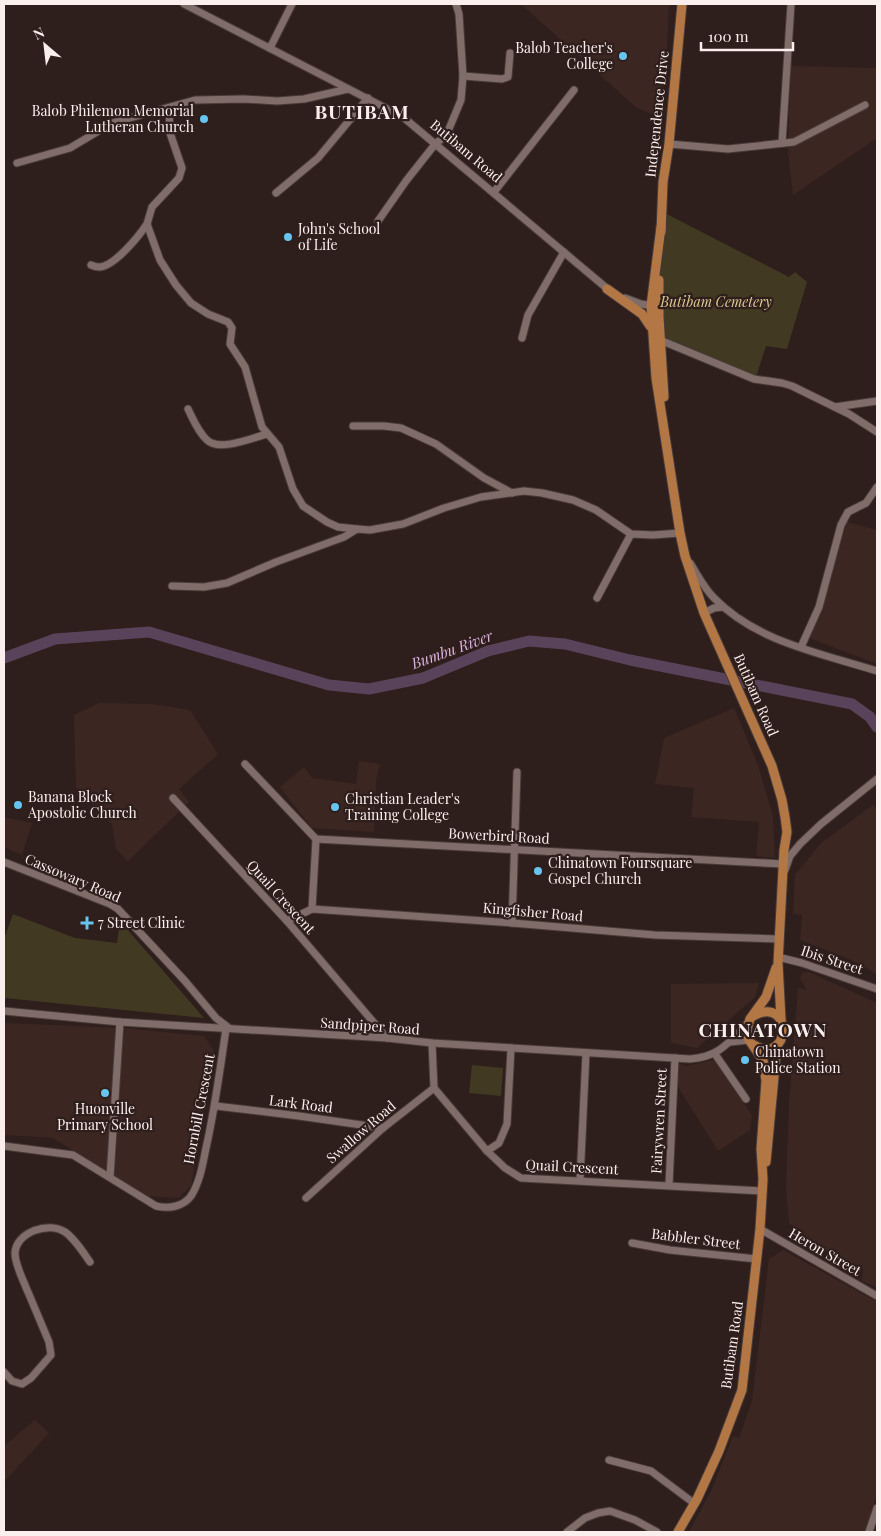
<svg xmlns="http://www.w3.org/2000/svg" width="881" height="1536" font-family="'Playfair Display',serif">
<style>
.built{fill:#3c2622}
.green{fill:#413922}
.lines{fill:none;stroke-linecap:round;stroke-linejoin:round}
.river{stroke:#59435a;stroke-width:11}
.minor-casing{stroke:#483b39;stroke-width:9}
.major-casing{stroke:#483b39;stroke-width:11}
.minor{stroke:#806c69;stroke-width:7}
.major{stroke:#b27744;stroke-width:9}
.poi-dot{fill:#66c4ef;stroke:#2e1e1c;stroke-width:2}
.labels{text-anchor:middle;stroke-width:4.5;stroke-linejoin:round;paint-order:stroke}
.poi-label{font-size:14px;fill:#fbefee;stroke:#2e1e1c;text-anchor:start}
.street-label{font-size:14px;fill:#fbefee;stroke:#2e1e1c}
.park-label{font-size:14px;font-style:italic;fill:#ddca91;stroke:#2e1e1c}
.water-label{font-size:15px;font-style:italic;fill:#deb3e0;stroke:#2e1e1c}
.district-label{font-size:19px;font-weight:bold;letter-spacing:1px;fill:#fbefee;stroke:#2e1e1c}
</style>
<rect width="100%" height="100%" fill="#2e1e1c"/>
<!-- built -->
<g class="built">
<path d="M521,4H669L664,119L637,108Z"/>
<path d="M791,66L877,68V138L793,195L788,153Z"/>
<path d="M847,522L877,530V664L809,638Z"/>
<path d="M99,703L152,704L190,710L218,754L179,789L189,802L128,861L116,849L112,824L76,789L74,715Z"/>
<path d="M734,708L758,765L773,816L775,858L756,856L759,822L691,817L694,788L655,784L664,738Z"/>
<path d="M359,761L380,764L376,781L374,832L312,828L280,787L304,767L312,778L356,784Z"/>
<path d="M873,805L877,810V974L847,958L800,940L802,915L793,914L795,875L821,843Z"/>
<path d="M4,817L32,823L22,855L4,847Z"/>
<path d="M809,972L877,1003V1287L862,1281L863,1271L791,1232L794,1227L789,1223L786,1188L789,1103L798,988L807,990L800,979L802,973Z"/>
<path d="M759,983L755,997L697,1048L671,1043V984Z"/>
<path d="M4,1023L124,1028L204,1036L214,1051L191,1186L178,1198L146,1196L53,1138L4,1135Z"/>
<path d="M714,1060L752,1115L750,1130L718,1151L677,1085L678,1063L686,1066Z"/>
<path d="M783,1250L877,1302V1483L876,1488L877,1494L865,1532H689L711,1491L733,1436L739,1438L752,1401L769,1259Z"/>
<path d="M35,1420L49,1433L4,1482V1446Z"/>
</g>
<!-- green -->
<g class="green">
<path d="M661,211L789,277L795,272L807,282L787,349L766,346L756,377L660,340Z"/>
<path d="M13,914L75,938L117,943L120,921L204,1018L4,998V939Z"/>
<path d="M472,1065L503,1068L501,1096L469,1093Z"/>
</g>
<g class="lines">
<!-- river -->
<path class="river" d="M4,658L55,639L149,632L329,685L369,689L423,678L488,651L529,641L565,644L630,660L852,704L870,717L877,727"/>
<defs>
<g id="minor">
<path d="M184,4L403,117L610,291"/>
<path d="M270,48L292,4"/>
<path d="M463,76L502,79L508,77L510,53"/>
<path d="M169,108L170,133L182,168L179,178L152,207L147,224L160,260L176,285L191,303L208,314L228,322L232,328L230,344L245,367L262,427L279,447L293,489L303,506L327,522L338,527L357,529"/>
<path d="M782,143L791,4"/>
<path d="M669,144L728,149L794,142L865,105"/>
<path d="M17,163L70,148L112,123L195,100L244,99L277,101L304,99L348,89"/>
<path d="M494,192L574,90"/>
<path d="M276,193L318,158L368,98"/>
<path d="M378,221L406,181L436,143L446,136L461,100L463,76L459,14L456,4"/>
<path d="M91,265C93,266 96,267 99,267C114,267 139,236 147,224"/>
<path d="M625,298L641,304L655,306"/>
<path d="M522,338L528,315L564,252"/>
<path d="M660,340L754,379L782,383L792,386L849,414L877,432"/>
<path d="M835,407L877,401"/>
<path d="M188,409C193,419 198,432 207,440C219,452 252,438 267,434"/>
<path d="M353,426H384L401,428L436,444L484,478L512,493"/>
<path d="M690,563C697,574 704,588 714,598C757,642 820,653 877,671"/>
<path d="M172,586L204,587L227,583L276,562L344,537L357,529L370,530L403,524L444,508L481,497L524,491L542,493L573,500L596,510L631,534L653,535L680,533"/>
<path d="M597,598L631,534"/>
<path d="M704,613L714,608L723,607"/>
<path d="M801,647L819,607L841,525L848,512L866,503L877,487"/>
<path d="M245,764L316,839L783,864"/>
<path d="M173,798L287,921L387,1038"/>
<path d="M4,862L110,904L118,909L185,981L216,1018L229,1028"/>
<path d="M785,870L790,856L800,844L821,824L877,779"/>
<path d="M312,909L316,839"/>
<path d="M287,921L312,909L512,923L655,935L779,939"/>
<path d="M512,923L517,772"/>
<path d="M778,957L802,963L877,989"/>
<path d="M4,1011L120,1022L387,1038L432,1043L690,1059C719,1057 728,1043 748,1023"/>
<path d="M730,1042L749,1040"/>
<path d="M432,1043L434,1088L487,1151L505,1168L521,1178L762,1191"/>
<path d="M715,1054L746,1099"/>
<path d="M216,1106L299,1116L383,1128"/>
<path d="M4,1146L73,1155L156,1206C168,1209 183,1207 191,1196C200,1182 203,1163 206,1148C215,1109 220,1069 226,1029"/>
<path d="M487,1151L499,1143L507,1124L511,1048"/>
<path d="M110,1177L120,1022"/>
<path d="M580,1180L586,1053"/>
<path d="M669,1185L675,1058"/>
<path d="M306,1198L383,1128L434,1088"/>
<path d="M760,1229L877,1296"/>
<path d="M632,1243L670,1250L757,1259"/>
<path d="M27,1290C23,1279 15,1265 15,1253C16,1232 49,1221 65,1232C75,1239 83,1252 90,1262"/>
<path d="M4,1372L12,1381L22,1384L31,1378L51,1355L49,1342L28,1292"/>
<path d="M609,1460L651,1471L695,1504"/>
<path d="M567,1532L585,1518L598,1513L610,1511L635,1520L657,1532"/>
<path d="M869,1532L877,1508"/>
</g>
<g id="major">
<path d="M661,227L651,306L656,378L680,533L685,556L704,613L772,766L782,800L785,817L787,832L784,850L778,963L781,1019"/>
<path d="M661,232L663,182L669,144L682,4"/>
<path d="M659,280V317L664,397"/>
<path d="M607,289L642,314L650,326"/>
<path d="M753,1016C794,994 791,1067 754,1045"/>
<path d="M766,1162L777,1045"/>
<path d="M678,1532L697,1499L719,1451L742,1390L760,1229L763,1179L761,1149L766,1081L763,1060L749,1040L747,1029L750,1019L766,997L776,968"/>
</g>
</defs>
<!-- minor casing -->
<use href="#minor" class="minor-casing"/>
<!-- major casing -->
<use href="#major" class="major-casing"/>
<!-- minor -->
<use href="#minor" class="minor"/>
<!-- major -->
<use href="#major" class="major"/>
</g>
<!-- markers -->
<g class="poi-dot">
<circle cx="623" cy="56" r="5"/>
<circle cx="204" cy="119" r="5"/>
<circle cx="288" cy="237" r="5"/>
<circle cx="18" cy="805" r="5"/>
<circle cx="335" cy="807" r="5"/>
<circle cx="538" cy="871" r="5"/>
<path d="M84.5 915.5h5v5h5v5h-5v5h-5v-5h-5v-5h5z"/>
<circle cx="745" cy="1060" r="5"/>
<circle cx="105" cy="1093" r="5"/>
</g>
<g class="labels">
<!-- poi labels -->
<g class="poi-label">
<text x="613" y="53" text-anchor="end">Balob Teacher's<tspan x="613" dy="16">College</tspan></text>
<text x="194" y="116" text-anchor="end">Balob Philemon Memorial<tspan x="194" dy="16">Lutheran Church</tspan></text>
<text x="298" y="234">John's School<tspan x="298" dy="16">of Life</tspan></text>
<text x="28" y="802">Banana Block<tspan x="28" dy="16">Apostolic Church</tspan></text>
<text x="345" y="804">Christian Leader's<tspan x="345" dy="16">Training College</tspan></text>
<text x="548" y="868">Chinatown Foursquare<tspan x="548" dy="16">Gospel Church</tspan></text>
<text x="98" y="928">7 Street Clinic</text>
<text x="755" y="1057">Chinatown<tspan x="755" dy="16">Police Station</tspan></text>
<text x="105" y="1114" text-anchor="middle">Huonville<tspan x="105" dy="16">Primary School</tspan></text>
</g>
<!-- street labels -->
<g class="street-label">
<text transform="translate(657 114) rotate(-84)" y="5">Independence Drive</text>
<text transform="translate(466 151) rotate(40)" y="5">Butibam Road</text>
<text transform="translate(756 695) rotate(66)" y="5">Butibam Road</text>
<text transform="translate(499 836) rotate(3)" y="5">Bowerbird Road</text>
<text transform="translate(73 878) rotate(23)" y="5">Cassowary Road</text>
<text transform="translate(281 897) rotate(48)" y="5">Quail Crescent</text>
<text transform="translate(533 912) rotate(5)" y="5">Kingfisher Road</text>
<text transform="translate(832 960) rotate(18)" y="5">Ibis Street</text>
<text transform="translate(370 1026) rotate(4)" y="5">Sandpiper Road</text>
<text transform="translate(301 1104) rotate(7)" y="5">Lark Road</text>
<text transform="translate(199 1109) rotate(-79)" y="5">Hornbill Crescent</text>
<text transform="translate(659 1121) rotate(-87)" y="5">Fairywren Street</text>
<text transform="translate(361 1132) rotate(-41)" y="5">Swallow Road</text>
<text transform="translate(572 1167) rotate(3)" y="5">Quail Crescent</text>
<text transform="translate(696 1239) rotate(7)" y="5">Babbler Street</text>
<text transform="translate(825 1252) rotate(30)" y="5">Heron Street</text>
<text transform="translate(732 1345) rotate(-82)" y="5">Butibam Road</text>
</g>
<!-- park labels -->
<g class="park-label">
<text x="716" y="307">Butibam Cemetery</text>
</g>
<!-- water labels -->
<g class="water-label">
<text transform="translate(452 650) rotate(-20)" y="5">Bumbu River</text>
</g>
<!-- district labels -->
<g class="district-label">
<text x="362" y="119">BUTIBAM</text>
<text x="763" y="1037">CHINATOWN</text>
</g>
</g>
<!-- border -->
<rect width="881" height="1536" fill="none" stroke="#fbefee" stroke-width="10"/>
<!-- north arrow -->
<g transform="translate(45 45) rotate(332)" stroke="#2e1e1c" stroke-width="4" paint-order="stroke">
<path d="M0-4L9 19L0 12L-9 19Z" fill="#fbefee"/>
<text y="-8" font-size="14" font-weight="bold" text-anchor="middle" fill="#fbefee">N</text>
</g>
<!-- scale -->
<path d="M701 42v8h92v-8" fill="none" stroke="#fbefee" stroke-width="2.5"/>
<text x="708" y="42" font-size="15" fill="#fbefee" stroke="#2e1e1c" stroke-width="4" paint-order="stroke">100 m</text>
</svg>
